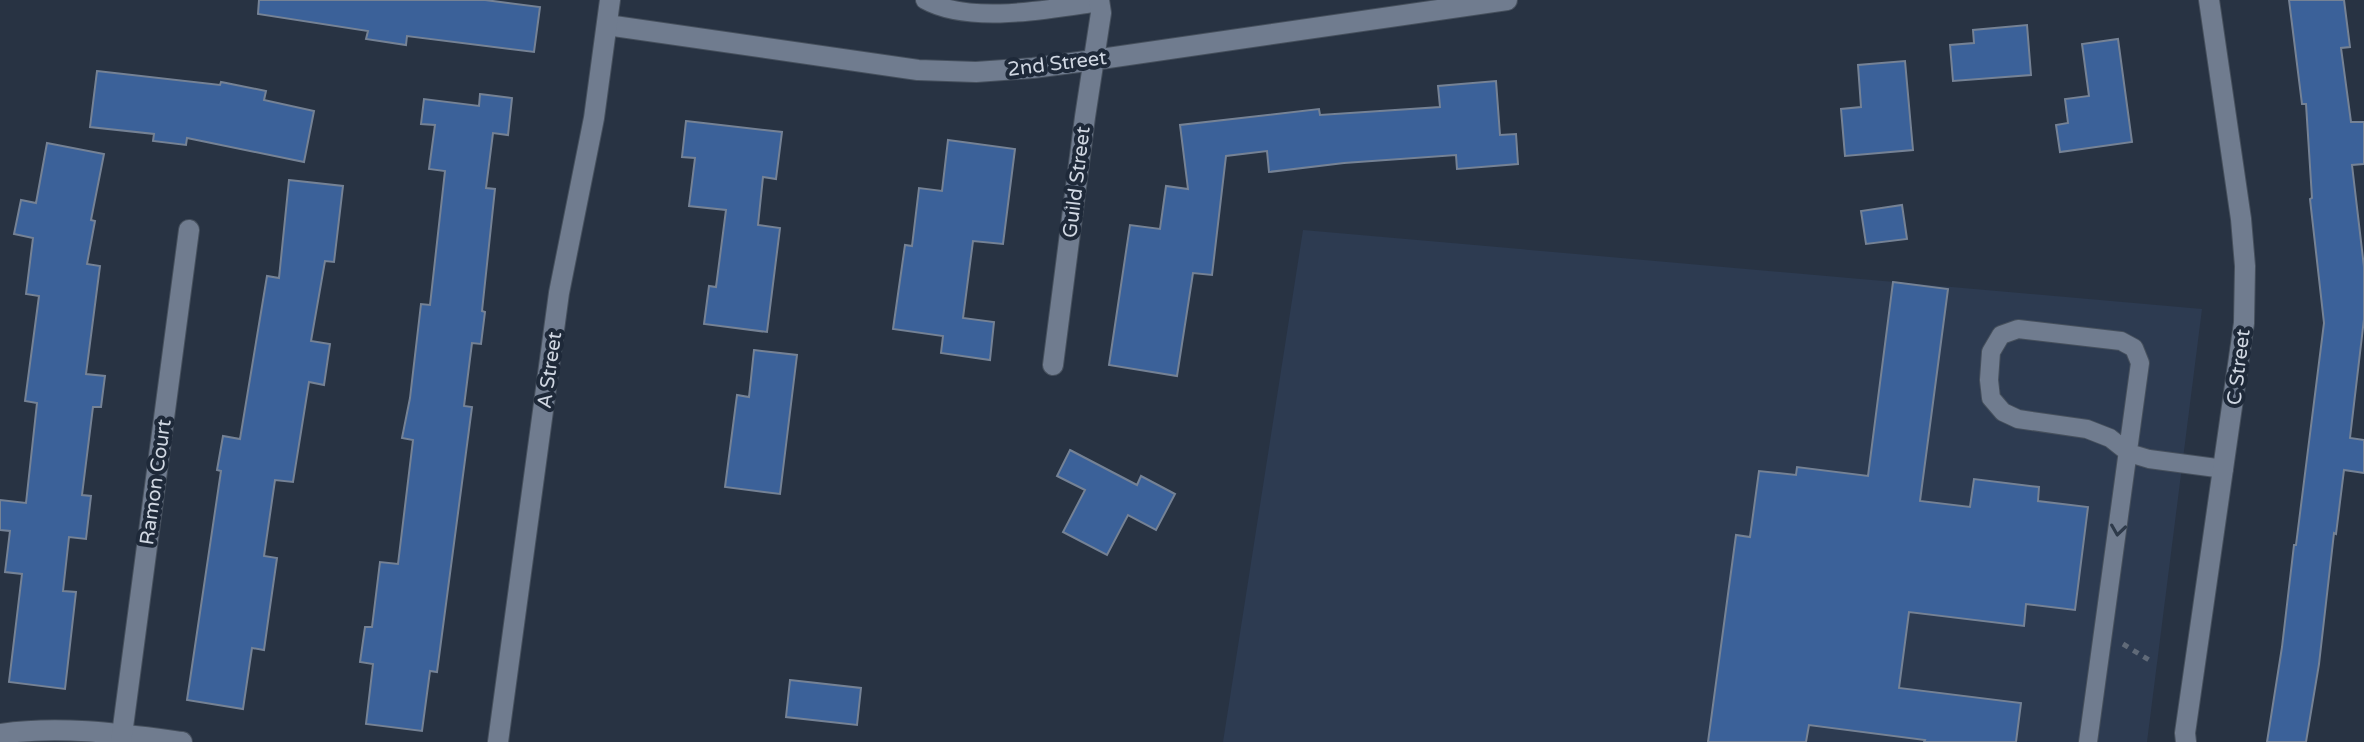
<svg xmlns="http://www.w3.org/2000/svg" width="2364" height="742" font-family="'Varela Round',sans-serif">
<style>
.built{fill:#2d3b51}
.building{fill:#3b6199;stroke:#758295;stroke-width:2}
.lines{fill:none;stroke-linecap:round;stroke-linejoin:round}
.lane-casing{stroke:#46505d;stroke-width:20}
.street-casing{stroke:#46505d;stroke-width:22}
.secondary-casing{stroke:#46505d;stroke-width:22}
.path{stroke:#606a78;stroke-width:5;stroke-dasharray:6 6;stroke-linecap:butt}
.lane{stroke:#707c8f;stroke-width:18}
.street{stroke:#707c8f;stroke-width:20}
.secondary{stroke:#707c8f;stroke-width:20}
.oneway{stroke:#2e3a4a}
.labels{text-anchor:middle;stroke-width:8;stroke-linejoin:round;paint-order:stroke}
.street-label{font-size:20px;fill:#d0d7e2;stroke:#1e2939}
</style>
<rect width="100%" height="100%" fill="#283343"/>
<!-- built -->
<path class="built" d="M1303,230L2202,309L2147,742H1223Z"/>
<!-- building -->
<g class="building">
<path d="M259,0H485L540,7L534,52L407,36L406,45L366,39L368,31L258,14Z"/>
<path d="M2289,0H2344L2350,47L2341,48L2351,122H2364V164L2352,165L2364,267V319L2350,438L2364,440V473L2344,470L2336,534L2334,533L2319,664L2306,742H2267L2282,647L2294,545H2296L2324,323L2310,199L2312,198L2306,104H2302Z"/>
<path d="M2027,25L2031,75L1953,81L1950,45L1974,43L1973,30Z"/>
<path d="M2118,39L2132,142L2060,152L2056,125L2068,123L2065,99L2089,96L2082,44Z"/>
<path d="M1905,61L1913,150L1845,156L1841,109L1861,107L1858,65Z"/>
<path d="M97,71L220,85L221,82L266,91L264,100L314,111L304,162L187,138L186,145L153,141L154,134L90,127Z"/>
<path d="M1496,81L1500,135L1516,134L1518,164L1457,169L1456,155L1344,163L1269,172L1267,151L1226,156L1212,275L1193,273L1177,376L1109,365L1130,225L1160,229L1166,186L1188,189L1180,125L1319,109L1320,115L1440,107L1438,86Z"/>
<path d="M480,94L512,98L508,135L493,133L486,188L495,189L482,311L485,312L481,344L472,343L464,406L472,407L437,672L430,671L422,731L366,724L373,664L360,662L365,627H372L380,562L398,564L413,440L402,438L410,398L421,304L430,305L445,171L429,169L435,125L421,124L424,99L479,106Z"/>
<path d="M686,121L782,132L776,179L763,177L758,225L780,228L767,332L704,324L709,286L716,287L726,210L689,206L695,158L682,157Z"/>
<path d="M948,140L1015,149L1003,244L973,241L963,318L994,322L990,360L941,353L943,336L893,329L905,245L912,246L919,188L942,191Z"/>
<path d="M47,143L104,154L91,220L95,221L87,264L100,266L86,374L105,376L101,407H93L82,495L91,496L86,539L69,537L63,591L76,592L65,689L9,682L22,574L5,572L10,531L0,530V500L26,503L37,403L25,401L39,296L26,294L33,238L14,234L21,200L36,203Z"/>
<path d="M289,180L343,186L334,262L325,261L311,341L330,344L324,385L309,382L293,482L275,480L264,556L277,558L269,614L264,650L252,648L243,709L187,700L221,471L217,470L223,436L240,439L267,276L279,278Z"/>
<path d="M1902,205L1907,239L1866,244L1861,211Z"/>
<path d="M1893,282L1948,289L1920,501L1970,507L1974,479L2039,487L2038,501L2088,507L2075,610L2026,604L2024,626L1909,612L1899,688L2021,703L2016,742H1924L1925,740L1809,725L1806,742H1708L1736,535L1750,537L1759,471L1796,475L1797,467L1868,476Z"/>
<path d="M754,350L797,355L780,494L725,487L737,395L749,397Z"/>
<path d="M1070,450L1137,485L1141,476L1175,494L1156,530L1128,515L1107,555L1063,532L1085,490L1057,476Z"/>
<path d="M790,680L861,688L857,725L786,717Z"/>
</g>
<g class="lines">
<defs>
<g id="lane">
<path d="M925,0C970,25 1050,9 1099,2"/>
<path d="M2088,742L2140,363L2134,348L2121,341L2018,329L2001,335L1991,352L1989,380L1991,398L2003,412L2018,419L2087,429L2110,438L2129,453L2149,459L2224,469"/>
</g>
<g id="street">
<path d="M607,25L918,70L976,72L1033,68L1094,60L1507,0"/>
<path d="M1053,365L1085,117L1101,13L1099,0"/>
<path d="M0,734C61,725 122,734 182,742"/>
<path d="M121,742L189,230"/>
</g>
<g id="secondary">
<path d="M498,742L559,293L594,118L610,0"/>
<path d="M2186,742L2185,733L2244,323L2245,266L2241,219L2209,0"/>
</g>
</defs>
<!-- lane casing -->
<use href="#lane" class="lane-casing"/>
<!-- street casing -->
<use href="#street" class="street-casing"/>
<!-- secondary casing -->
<use href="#secondary" class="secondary-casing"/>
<!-- path -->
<path class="path" d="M2123,644L2149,660"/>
<!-- lane -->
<use href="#lane" class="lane"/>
<!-- street -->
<use href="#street" class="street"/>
<!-- secondary -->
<use href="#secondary" class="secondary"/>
</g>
<!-- one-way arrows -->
<defs><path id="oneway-chevron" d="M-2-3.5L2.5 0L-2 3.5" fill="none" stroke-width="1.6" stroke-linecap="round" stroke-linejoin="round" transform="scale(2)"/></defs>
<use class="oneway" href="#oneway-chevron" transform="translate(2118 530) rotate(98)"/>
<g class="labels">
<!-- street labels -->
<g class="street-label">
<text transform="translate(1057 63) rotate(-7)" y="7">2nd Street</text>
<text transform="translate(1076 182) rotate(-83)" y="7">Guild Street</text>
<text transform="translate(2238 367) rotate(-83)" y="7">C Street</text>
<text transform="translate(549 370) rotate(-82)" y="7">A Street</text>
<text transform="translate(155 482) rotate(-82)" y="7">Ramon Court</text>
</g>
</g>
</svg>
